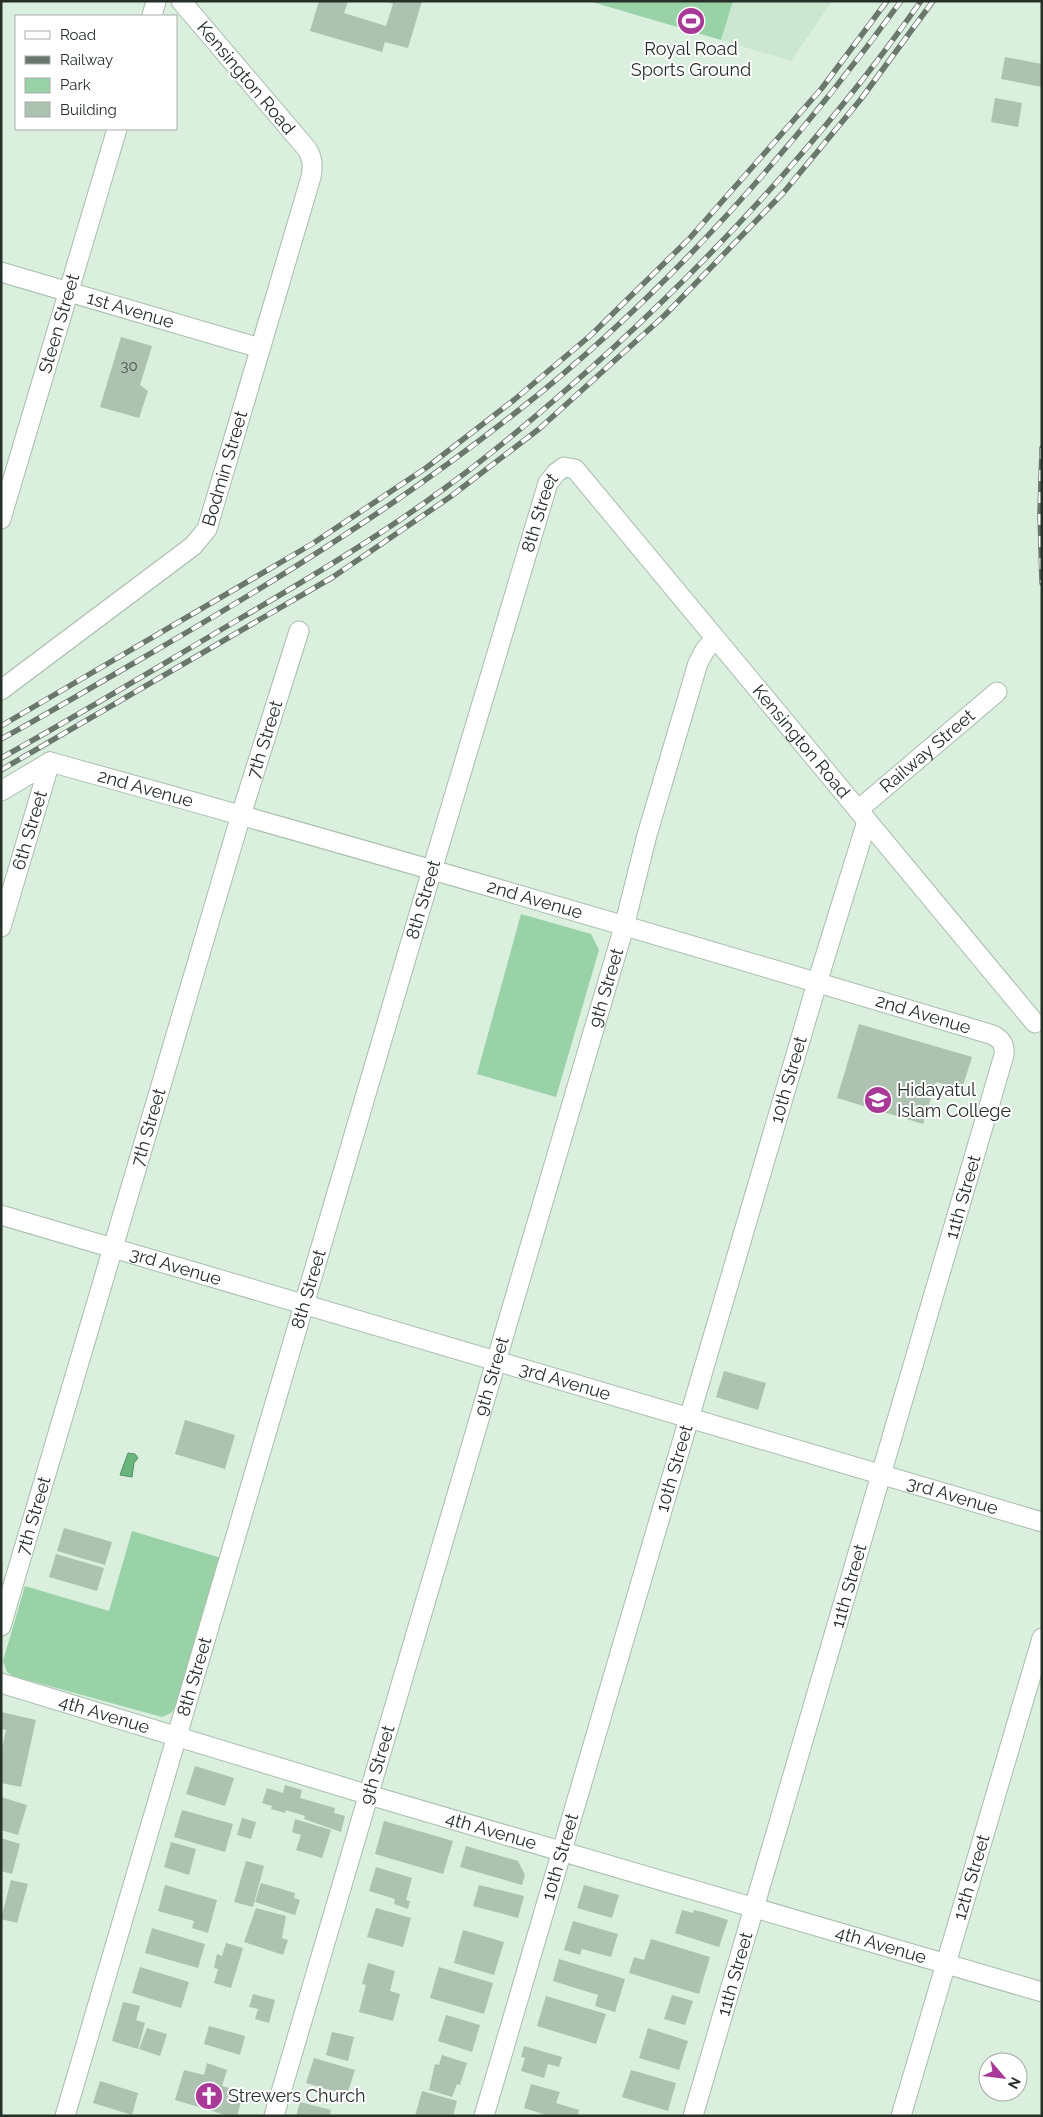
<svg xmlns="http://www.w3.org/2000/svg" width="1043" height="2117" font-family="Raleway,sans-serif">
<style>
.built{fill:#cbe7d1}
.green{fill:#98d2a6}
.water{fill:#69b67d;stroke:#558e64}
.building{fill:#aec2b2}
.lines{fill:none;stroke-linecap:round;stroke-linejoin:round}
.minor-casing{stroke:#a9bdad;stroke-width:21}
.minor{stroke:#fff;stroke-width:19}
.rail-casing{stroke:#6a776d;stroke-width:5.5}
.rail{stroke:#fff;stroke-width:4;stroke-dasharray:11;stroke-linecap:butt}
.labels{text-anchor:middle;stroke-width:4;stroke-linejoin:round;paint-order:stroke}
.number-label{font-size:15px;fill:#49544b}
.poi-label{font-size:18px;fill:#272f29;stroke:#fff;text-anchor:start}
.street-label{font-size:18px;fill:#272f29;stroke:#fff}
</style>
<rect width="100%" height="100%" fill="#daefde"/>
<!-- built -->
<path class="built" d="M733,1H832L791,61L721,40Z"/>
<!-- green -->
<g class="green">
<path d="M589,1H733L721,40Z"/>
<path d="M521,914L591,934L599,950L556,1097L477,1074Z"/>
<path d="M132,1531L221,1558L177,1705L171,1713L162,1717L13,1676L7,1672L3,1661L25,1586L109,1611Z"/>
</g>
<!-- water -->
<path class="water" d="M128,1453L135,1454L138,1458L134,1463L132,1477L120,1475Z"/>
<!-- building -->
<g class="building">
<path d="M319,1H348L344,13L386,26L393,4L387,1H422L408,48L385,42L382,52L310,31Z"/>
<path d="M1005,57L1042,64V87L1001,79Z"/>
<path d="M995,98L1022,103L1018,127L991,122Z"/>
<path d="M121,337L152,346L140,385L148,391L139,418L100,407Z"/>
<path d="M859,1024L972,1057L962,1089L936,1082L923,1124L837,1098Z"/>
<path d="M724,1371L766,1383L758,1410L716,1397Z"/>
<path d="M185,1420L235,1435L225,1469L175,1454Z"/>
<path d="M64,1528L112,1542L105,1565L57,1551Z"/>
<path d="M56,1554L104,1568L97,1591L49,1577Z"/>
<path d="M1,1712L36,1720L21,1787L1,1783V1753L6,1730L1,1729Z"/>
<path d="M195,1766L234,1778L225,1806L186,1794Z"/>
<path d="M285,1785L302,1790L300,1798L335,1808L334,1813L345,1816L341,1832L304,1819L305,1816L286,1810L285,1813L271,1809L272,1806L262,1803L267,1788L283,1793Z"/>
<path d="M1,1797L27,1805L18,1835L1,1830Z"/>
<path d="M182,1810L233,1824L225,1852L174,1837Z"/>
<path d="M242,1818L256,1822L251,1839L237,1835Z"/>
<path d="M295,1819L331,1830L322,1858L296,1850L301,1835L292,1832Z"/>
<path d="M384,1821L453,1841L443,1874L375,1854Z"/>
<path d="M1,1838L20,1844L12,1874L1,1871Z"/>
<path d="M171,1842L196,1849L189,1875L164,1867Z"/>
<path d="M466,1846L518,1861L525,1875L522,1885L460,1867Z"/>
<path d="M246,1861L264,1866L253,1907L234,1902Z"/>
<path d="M376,1867L412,1878L406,1900L410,1901L408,1909L394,1904L395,1899L369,1891Z"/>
<path d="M11,1880L28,1884L17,1923L1,1919Z"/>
<path d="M261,1883L295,1893L294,1898L300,1900L295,1915L255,1902Z"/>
<path d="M165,1885L217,1900L208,1933L192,1928L194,1921L158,1911Z"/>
<path d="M479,1885L524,1896L518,1918L473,1906Z"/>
<path d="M584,1885L619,1895L612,1918L577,1908Z"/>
<path d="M256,1908L286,1916L282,1938L288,1940L283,1955L244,1942Z"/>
<path d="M376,1908L411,1918L403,1947L367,1937Z"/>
<path d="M682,1910L693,1913L694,1910L706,1913L728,1920L719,1947L675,1933Z"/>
<path d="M573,1921L618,1934L611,1957L582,1949L580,1955L564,1950Z"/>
<path d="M152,1928L205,1944L198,1968L145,1953Z"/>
<path d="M463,1930L504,1942L494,1975L454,1963Z"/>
<path d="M651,1939L710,1957L699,1994L629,1973L634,1957L644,1960Z"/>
<path d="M226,1943L243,1948L231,1988L214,1983L218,1969L214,1968L217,1954L222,1956Z"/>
<path d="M559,1959L625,1979L615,2012L595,2006L598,1995L553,1981Z"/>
<path d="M368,1963L395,1971L390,1991L400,1994L393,2021L359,2012L366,1985L362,1984Z"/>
<path d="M140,1967L189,1982L181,2008L132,1993Z"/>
<path d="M439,1967L493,1983L484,2014L430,1998Z"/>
<path d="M253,1994L275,2000L269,2023L255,2019L258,2009L249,2007Z"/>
<path d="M672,1995L693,2001L685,2025L664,2019Z"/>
<path d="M546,1996L606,2014L596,2044L537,2026Z"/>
<path d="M123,2002L140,2006L136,2020L145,2023L138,2049L112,2041Z"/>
<path d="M446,2015L480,2025L472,2052L438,2041Z"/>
<path d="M209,2026L245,2036L240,2055L204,2044Z"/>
<path d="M147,2028L167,2034L160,2056L139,2049Z"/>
<path d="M648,2028L688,2041L679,2070L639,2058Z"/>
<path d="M332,2032L354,2037L348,2061L326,2055Z"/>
<path d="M524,2046L562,2057L559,2067L548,2064L544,2078L521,2071L525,2058L521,2057Z"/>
<path d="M442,2055L467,2063L460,2085L457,2084L452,2097L429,2090L435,2064L439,2065Z"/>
<path d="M314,2058L355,2070L347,2095L306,2083Z"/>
<path d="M207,2063L227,2070L222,2086L244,2092L237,2116H229L175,2100L184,2070L204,2075Z"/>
<path d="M631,2070L676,2083L668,2111L622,2097Z"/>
<path d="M100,2081L138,2093L132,2115L93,2103Z"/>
<path d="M531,2084L560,2092L556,2103L579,2110L578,2116H549L524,2108Z"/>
<path d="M422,2091L457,2101L453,2116H415Z"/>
<path d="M300,2102L331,2110L330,2116H296Z"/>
</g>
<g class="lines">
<defs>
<g id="minor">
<path d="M152,16L156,1"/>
<path id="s1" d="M1,272L260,348"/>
<path id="s2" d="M1,519L117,129"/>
<path id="s3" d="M1,690L193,546L207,529L311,177C313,166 313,159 307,149L181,1"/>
<path id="s4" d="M50,762C366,849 679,941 993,1035C1002,1040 1005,1045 1004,1055L693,2116"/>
<path d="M1,791L50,762"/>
<path id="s5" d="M858,810L997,692"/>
<path id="s6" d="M1,927L50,762"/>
<path id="s7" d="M1,1215L1042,1522"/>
<path id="s8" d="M1,1626L241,815L299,631"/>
<path id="s9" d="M1,1683L369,1795L1042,1992"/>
<path id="s10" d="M65,2116L432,870L548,483L556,473L564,467L575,469L1035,1023"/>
<path id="s11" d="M274,2116L624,927L647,835L698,663L705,650L715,639"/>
<path id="s12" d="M484,2116L817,983L867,821"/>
<path id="s13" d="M901,2116L1042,1638"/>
</g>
</defs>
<!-- minor casing -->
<use href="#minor" class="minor-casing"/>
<!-- minor -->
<use href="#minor" class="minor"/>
<defs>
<g id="rail">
<path d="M1042,448L1040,513L1042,583"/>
<path d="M1,726L312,544L426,468L514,400L591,335L689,239L822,88L887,1"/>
<path d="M1,739C46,715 90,688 134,663C268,586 398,506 519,410C665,295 791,152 901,1"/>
<path d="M1,758C82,713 161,665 241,618C311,577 380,536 445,488C504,445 558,398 612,349C727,243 831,129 921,1"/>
<path d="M1,770L333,577L450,497L539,429L665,315L784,192L861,99L933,1"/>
</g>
</defs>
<!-- rail casing -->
<use href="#rail" class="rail-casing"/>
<!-- rail -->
<use href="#rail" class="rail"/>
</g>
<!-- icons -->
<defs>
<symbol id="stadium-disc" viewBox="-11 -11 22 22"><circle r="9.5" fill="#a83996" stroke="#fff"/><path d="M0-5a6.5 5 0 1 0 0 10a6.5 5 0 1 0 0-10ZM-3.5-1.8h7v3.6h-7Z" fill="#fff"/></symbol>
<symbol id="school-disc" viewBox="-11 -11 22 22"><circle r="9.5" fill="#a83996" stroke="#fff"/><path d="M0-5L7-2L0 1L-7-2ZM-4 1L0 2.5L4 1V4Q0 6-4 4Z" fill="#fff"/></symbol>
<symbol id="church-disc" viewBox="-11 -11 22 22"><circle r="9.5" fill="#a83996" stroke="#fff"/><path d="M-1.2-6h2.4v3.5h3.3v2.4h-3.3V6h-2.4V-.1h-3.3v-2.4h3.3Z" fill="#fff"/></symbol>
</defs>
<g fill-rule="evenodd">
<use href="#stadium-disc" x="675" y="5" width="32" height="32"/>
<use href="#school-disc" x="862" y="1084" width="32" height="32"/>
<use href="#church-disc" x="193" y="2080" width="32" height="32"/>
</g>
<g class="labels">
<!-- number labels -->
<g class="number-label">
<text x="129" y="371">30</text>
</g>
<!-- poi labels -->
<g class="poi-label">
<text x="691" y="55" text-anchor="middle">Royal Road<tspan x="691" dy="21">Sports Ground</tspan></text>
<text x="897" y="1096">Hidayatul<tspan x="897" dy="21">Islam College</tspan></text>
<text x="228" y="2102">Strewers Church</text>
</g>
<!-- street labels -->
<g class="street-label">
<text transform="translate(246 78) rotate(50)" y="6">Kensington Road</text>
<text dy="6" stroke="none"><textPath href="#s1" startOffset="135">1st Avenue</textPath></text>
<text dy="6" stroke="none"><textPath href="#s2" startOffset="204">Steen Street</textPath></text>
<text dy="6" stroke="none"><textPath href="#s3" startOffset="325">Bodmin Street</textPath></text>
<text dy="6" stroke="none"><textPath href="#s10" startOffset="1672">8th Street</textPath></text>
<text dy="6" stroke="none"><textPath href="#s8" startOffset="925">7th Street</textPath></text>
<text dy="6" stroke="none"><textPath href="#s10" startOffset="2091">Kensington Road</textPath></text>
<text dy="6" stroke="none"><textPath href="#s5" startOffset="91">Railway Street</textPath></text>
<text dy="6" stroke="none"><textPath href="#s4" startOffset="99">2nd Avenue</textPath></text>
<text dy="6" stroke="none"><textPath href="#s6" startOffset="101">6th Street</textPath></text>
<text dy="6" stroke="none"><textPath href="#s10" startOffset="1268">8th Street</textPath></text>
<text dy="6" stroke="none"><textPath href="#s4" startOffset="504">2nd Avenue</textPath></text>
<text dy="6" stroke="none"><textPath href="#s11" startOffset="1176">9th Street</textPath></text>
<text dy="6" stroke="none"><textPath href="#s4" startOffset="909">2nd Avenue</textPath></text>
<text dy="6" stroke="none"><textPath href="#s12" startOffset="1080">10th Street</textPath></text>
<text dy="6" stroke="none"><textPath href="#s8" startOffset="520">7th Street</textPath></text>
<text transform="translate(963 1197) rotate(-74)" y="6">11th Street</text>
<text dy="6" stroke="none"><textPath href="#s7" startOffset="182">3rd Avenue</textPath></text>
<text dy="6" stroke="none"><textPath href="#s10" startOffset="862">8th Street</textPath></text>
<text dy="6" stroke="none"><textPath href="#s11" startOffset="771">9th Street</textPath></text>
<text dy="6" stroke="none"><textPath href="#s7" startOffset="588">3rd Avenue</textPath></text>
<text dy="6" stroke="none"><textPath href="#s12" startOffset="675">10th Street</textPath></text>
<text dy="6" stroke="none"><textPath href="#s7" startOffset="992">3rd Avenue</textPath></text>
<text dy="6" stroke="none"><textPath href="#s8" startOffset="115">7th Street</textPath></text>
<text transform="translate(849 1586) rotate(-74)" y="6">11th Street</text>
<text dy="6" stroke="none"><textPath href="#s10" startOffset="458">8th Street</textPath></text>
<text dy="6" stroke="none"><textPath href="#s9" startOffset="108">4th Avenue</textPath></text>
<text dy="6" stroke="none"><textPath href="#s11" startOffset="366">9th Street</textPath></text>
<text dy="6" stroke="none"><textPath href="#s9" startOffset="512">4th Avenue</textPath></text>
<text dy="6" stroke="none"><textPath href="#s12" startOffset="270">10th Street</textPath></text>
<text dy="6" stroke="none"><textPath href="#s13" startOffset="249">12th Street</textPath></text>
<text dy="6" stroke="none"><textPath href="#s9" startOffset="918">4th Avenue</textPath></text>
<text transform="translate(735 1974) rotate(-74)" y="6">11th Street</text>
</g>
</g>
<!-- border -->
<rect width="1043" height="2117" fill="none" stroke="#272f29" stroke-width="5"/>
<!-- legend -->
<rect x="15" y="15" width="162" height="115" fill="#ffffff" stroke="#a9aca9"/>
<rect x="25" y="31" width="25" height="8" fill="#ffffff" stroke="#a9aca9"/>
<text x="60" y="40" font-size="15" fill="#272f29">Road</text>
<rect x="25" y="56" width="25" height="8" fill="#6a776d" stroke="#a9aca9"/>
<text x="60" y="65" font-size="15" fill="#272f29">Railway</text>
<rect x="25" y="78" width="25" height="15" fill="#98d2a6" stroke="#a9aca9"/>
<text x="60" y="90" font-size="15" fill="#272f29">Park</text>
<rect x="25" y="102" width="25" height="15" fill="#aec2b2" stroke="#a9aca9"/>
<text x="60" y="115" font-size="15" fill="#272f29">Building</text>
<!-- north arrow -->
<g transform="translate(1003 2077) rotate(118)"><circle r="24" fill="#ffffff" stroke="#a9aca9"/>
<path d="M0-4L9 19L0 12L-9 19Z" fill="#a83996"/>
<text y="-8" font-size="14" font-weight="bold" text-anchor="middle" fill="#272f29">N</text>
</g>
</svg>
